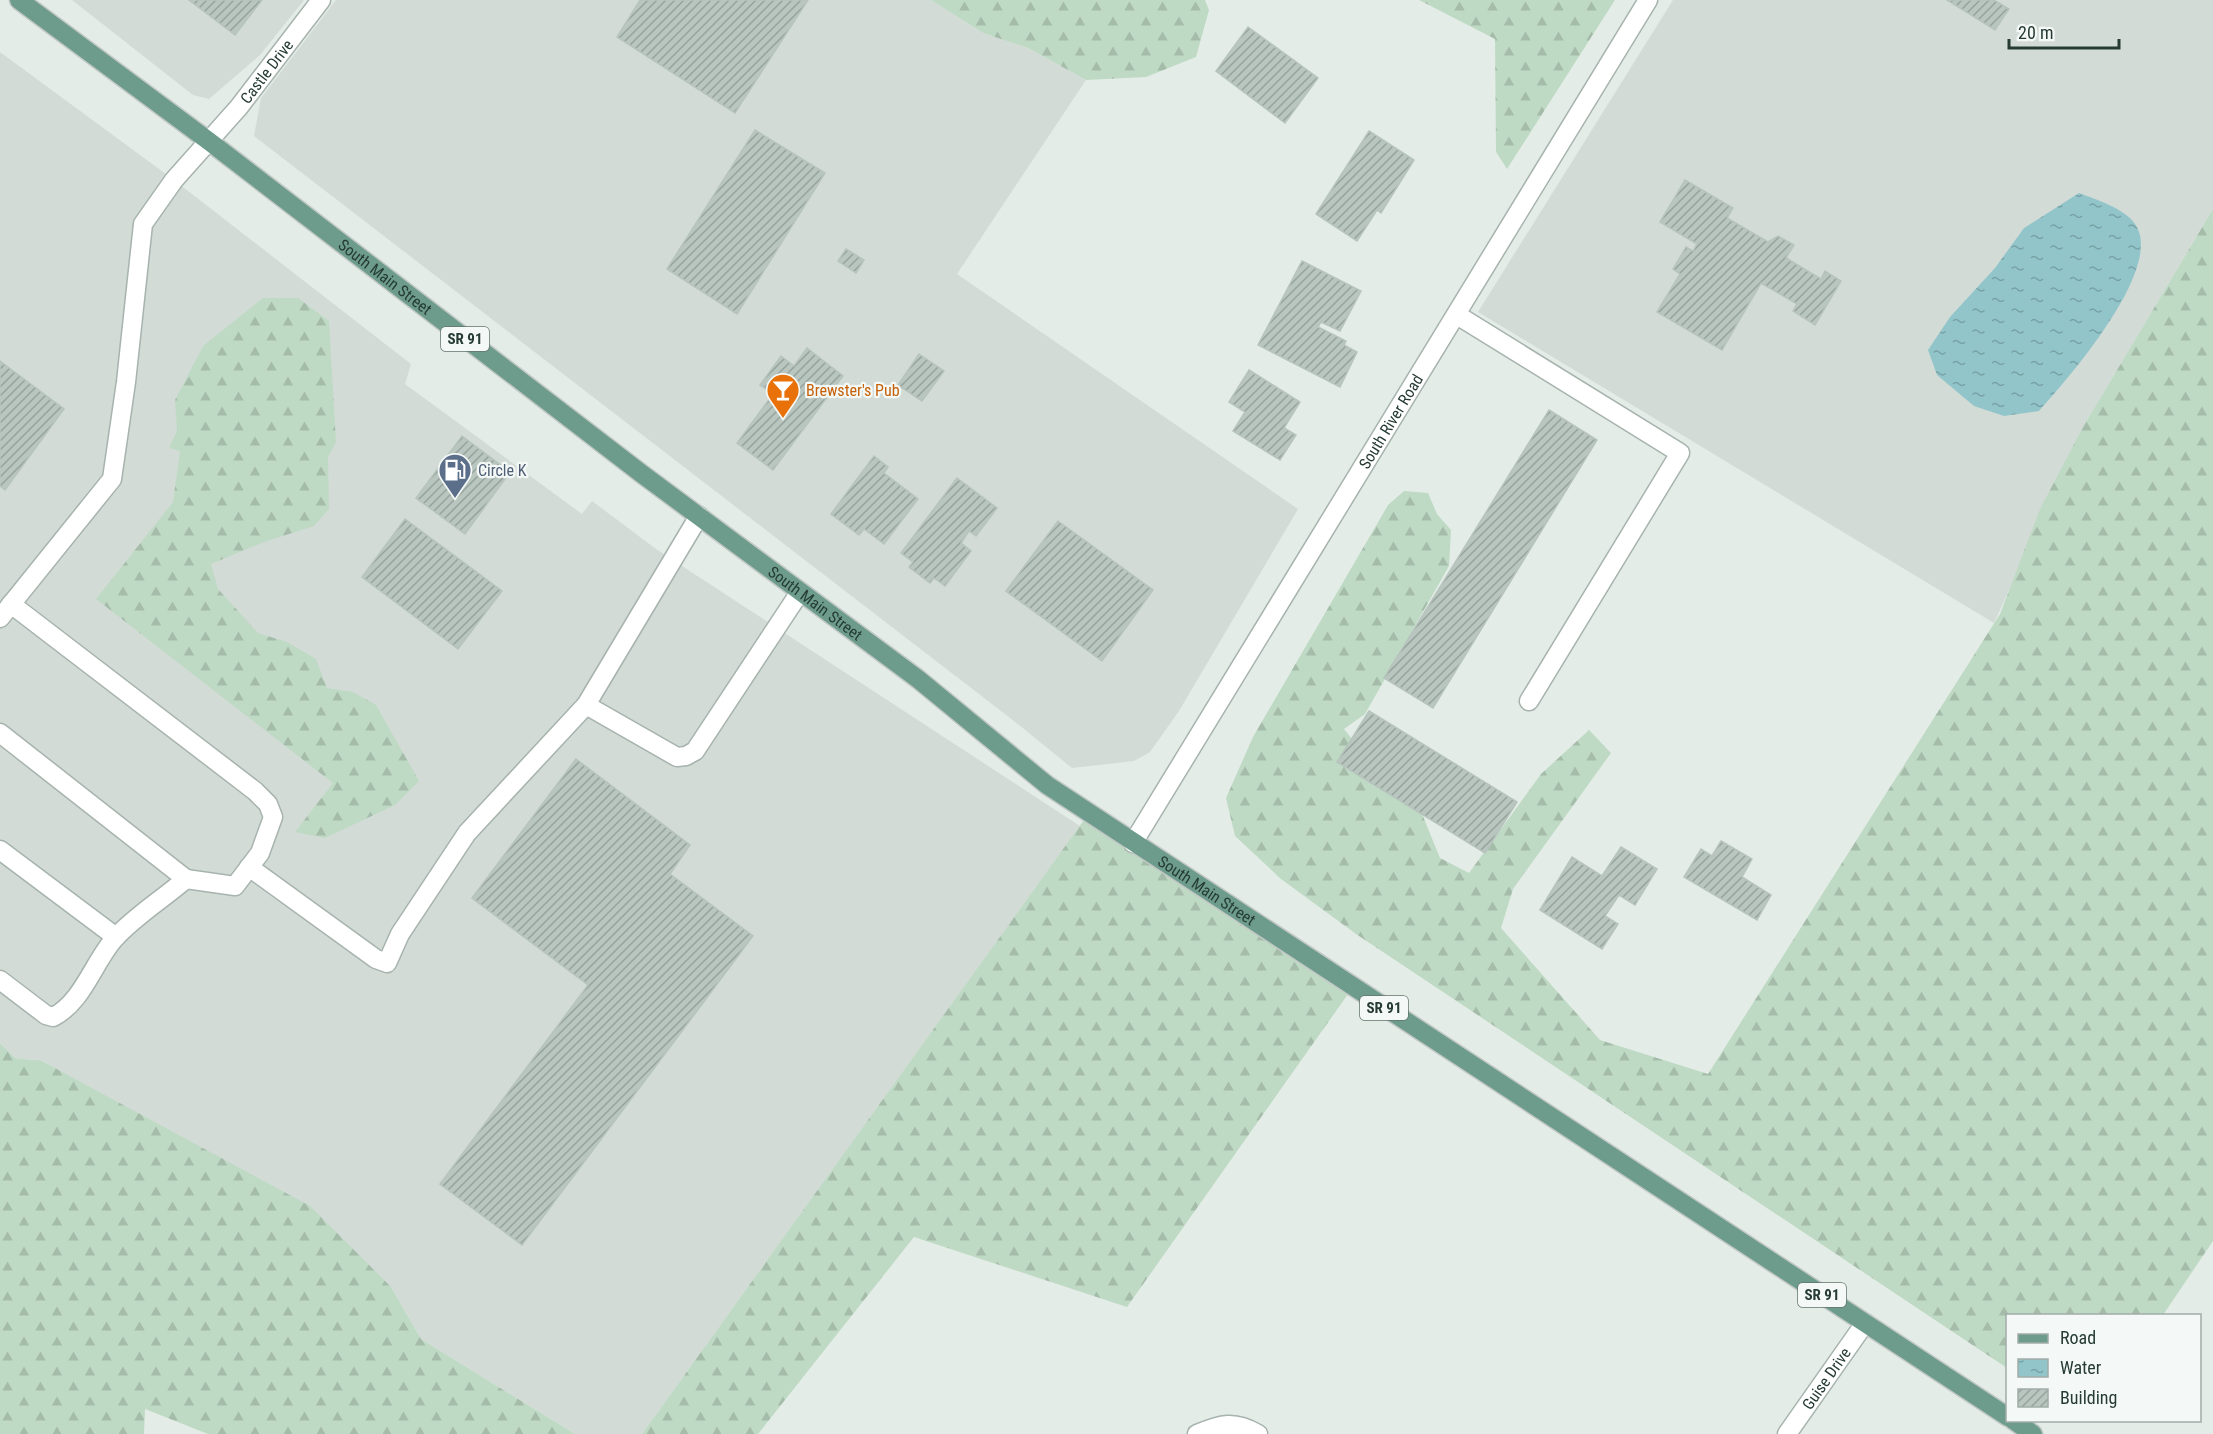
<svg xmlns="http://www.w3.org/2000/svg" width="2213" height="1434" font-family="'Roboto Condensed',sans-serif">
<style>
.built{fill:#d2dbd6}
.forest{fill:url(#forest-firs)}
.water{fill:url(#water-ripples)}
.building{fill:url(#building-hatch);stroke:#b7c4be;stroke-width:1.5}
.lines{fill:none;stroke-linecap:round;stroke-linejoin:round}
.minor-casing{stroke:#a7b3ae;stroke-width:21}
.major-casing{stroke:#c2c8c6;stroke-width:21}
.minor{stroke:#fff;stroke-width:18}
.major{stroke:#6d9c8d;stroke-width:18}
.labels{text-anchor:middle;stroke-width:4.5;stroke-linejoin:round;paint-order:stroke}
.shield{fill:#f4f8f6;stroke:#63746e;stroke-width:1.5}
.shield-label{font-size:15px;font-weight:bold;fill:#253b34}
.street-label{font-size:16px;fill:#253b34;stroke:#f4f8f6}
.food-label{font-size:16px;fill:#c56008;stroke:#f4f8f6;text-anchor:start}
.service-label{font-size:16px;fill:#4e5e75;stroke:#f4f8f6;text-anchor:start}
</style>
<defs>
<pattern id="forest-firs" width="22" height="20" patternUnits="userSpaceOnUse" patternTransform="scale(1.5)"><rect width="22" height="20" fill="#bfdac4"/><path d="M5 1l3.5 6h-7zM16 11l3.5 6h-7z" fill="#a4bca9"/></pattern>
<pattern id="water-ripples" width="26" height="14" patternUnits="userSpaceOnUse" patternTransform="scale(1.5)"><rect width="26" height="14" fill="#92c5ca"/><path d="M2 4q2-2 4 0t4 0M15 11q2-2 4 0t4 0" fill="none" stroke="#77a1a5"/></pattern>
<pattern id="building-hatch" width="6" height="6" patternUnits="userSpaceOnUse" patternTransform="scale(1.5)"><rect width="6" height="6" fill="#b9c6c0"/><path d="M-1 1l2-2M0 6l6-6M5 7l2-2" fill="none" stroke="#96a29d"/></pattern>
</defs>
<rect width="100%" height="100%" fill="#e4ece7"/>
<!-- built -->
<g class="built">
<path d="M72,0H304L260,55L209,99L193,95Z"/>
<path d="M336,0H931L983,33L1028,48L1086,80L957,274L1298,509L1179,711L1150,752L1134,761L1072,768L1014,721L254,136L261,98Z"/>
<path d="M1673,0H2213V209L2083,427L1994,623L1478,312Z"/>
<path d="M0,52L174,180L411,364L405,384L582,514L592,501L656,549L1080,826L642,1434H575L421,1339L391,1287L43,1061L15,1058L0,1043Z"/>
</g>
<!-- forest -->
<g class="forest">
<path d="M931,0H1205L1209,10L1196,57L1146,77L1086,80L1028,48L983,33Z"/>
<path d="M1419,0H1615L1507,169L1496,152L1495,39Z"/>
<path d="M2213,209V1241L2163,1315L2008,1316L2007,1368L1356,934L1281,879L1235,836L1226,798L1253,737L1388,505L1404,491L1428,493L1437,514L1451,530L1449,566L1365,714L1344,729L1364,754L1407,777L1440,858L1469,873L1541,774L1589,730L1611,753L1513,889L1501,928L1600,1040L1708,1074L2000,614L2040,509L2083,427Z"/>
<path d="M263,298H298L329,321L336,442L328,457L329,509L314,526L264,542L211,564L218,589L258,633L287,642L316,659L327,688L353,692L376,705L419,781L395,805L325,838L295,832L333,783L96,599L173,502L180,451L169,448L177,431L175,400L203,346Z"/>
<path d="M1089,813L1353,987L1127,1307L914,1237L758,1434H642Z"/>
<path d="M0,1043L15,1058L42,1061L310,1206L391,1287L421,1339L575,1434H208L145,1409L144,1434H0Z"/>
</g>
<!-- water -->
<path class="water" d="M2079,193C2097,200 2124,208 2135,224C2166,267 2067,380 2039,411L2004,416L1974,406L1937,375L1928,350L1950,317L1995,268L2024,228Z"/>
<!-- building -->
<g class="building">
<path d="M189,0H262L235,35Z"/>
<path d="M640,0H808L735,113L617,37Z"/>
<path d="M1947,0H1994L2009,9L1995,30Z"/>
<path d="M1248,27L1318,78L1285,123L1216,71Z"/>
<path d="M755,130L825,173L737,314L667,269Z"/>
<path d="M1369,131L1414,160L1381,213L1377,210L1357,241L1316,214Z"/>
<path d="M1685,180L1733,208L1727,218L1768,242L1778,236L1794,245L1786,258L1821,279L1825,271L1841,281L1815,325L1793,311L1797,304L1761,283L1722,350L1657,312L1680,274L1673,269L1686,247L1693,251L1697,244L1660,222Z"/>
<path d="M846,249L864,260L856,273L838,261Z"/>
<path d="M1302,261L1361,291L1340,331L1321,322L1318,327L1346,341L1344,345L1357,352L1340,387L1258,345Z"/>
<path d="M807,348L843,376L773,470L737,443L773,394L760,385L781,356L794,366Z"/>
<path d="M919,354L944,371L922,401L898,385Z"/>
<path d="M0,361L64,409L5,490L0,486Z"/>
<path d="M1249,370L1300,402L1284,428L1296,435L1280,460L1233,431L1245,412L1229,402Z"/>
<path d="M1549,410L1597,440L1433,708L1384,678Z"/>
<path d="M462,436L510,472L465,534L416,498Z"/>
<path d="M874,456L888,467L884,473L918,499L884,544L864,529L859,535L831,514Z"/>
<path d="M957,478L997,508L976,536L969,531L961,543L971,551L945,586L934,578L930,583L909,567L913,562L901,553Z"/>
<path d="M405,519L502,591L458,649L362,577Z"/>
<path d="M1058,521L1153,590L1102,661L1006,591Z"/>
<path d="M1369,711L1517,802L1485,853L1337,762Z"/>
<path d="M576,759L690,845L670,874L753,936L522,1245L440,1184L588,985L472,898Z"/>
<path d="M1721,841L1752,859L1742,877L1771,895L1757,920L1684,877L1701,849L1712,856Z"/>
<path d="M1621,847L1657,869L1635,905L1619,895L1605,916L1618,924L1602,949L1540,910L1572,857L1602,876Z"/>
</g>
<g class="lines">
<defs>
<g id="minor">
<path d="M1457,315L1680,453L1529,701"/>
<path id="s1" d="M0,618L112,479L126,382L143,224L174,180L239,107L321,0"/>
<path d="M586,705L677,757L686,756L695,751L800,592"/>
<path d="M0,733L186,879"/>
<path id="s2" d="M1133,843L1648,0"/>
<path d="M0,850L116,937"/>
<path d="M249,867L376,959L387,963L400,934L467,833L586,705L699,516"/>
<path d="M0,980L46,1015L53,1017C83,1002 94,961 115,938C135,916 164,898 186,879L235,886L260,853L273,817L268,804L255,791L11,604"/>
<path d="M1197,1434C1221,1424 1234,1420 1258,1434"/>
<path id="s3" d="M1787,1434L1865,1323"/>
</g>
<g id="major">
<path id="s4" d="M19,0L210,142L642,474L918,679L1047,785L2008,1417"/>
<path d="M2013,1420L2033,1434"/>
</g>
</defs>
<!-- minor casing -->
<use href="#minor" class="minor-casing"/>
<!-- major casing -->
<use href="#major" class="major-casing"/>
<!-- minor -->
<use href="#minor" class="minor"/>
<!-- major -->
<use href="#major" class="major"/>
</g>
<!-- icons -->
<defs>
<symbol id="bar-pin" viewBox="-11 -11 22 30"><path d="M0 17L-7.5 6A9.5 9.5 0 1 1 7.5 6Z" fill="#e8710a" stroke="#f4f8f6"/><path d="M-6-5H6L.8 .8V4.5H3.5V6h-7V4.5H-.8V.8Z" fill="#fff"/></symbol>
<symbol id="fuel-pin" viewBox="-11 -11 22 30"><path d="M0 17L-7.5 6A9.5 9.5 0 1 1 7.5 6Z" fill="#5c6f8a" stroke="#f4f8f6"/><path d="M-5.5-6h7V0h2V4h1.3V-2.5L3-4.5l.8-.8L6-3V5H2.5V1h-1V6h-7ZM-4.2-4.7v3.2H.2V-4.7Z" fill="#fff"/></symbol>
</defs>
<g fill-rule="evenodd">
<use href="#bar-pin" x="764" y="371" width="38" height="52"/>
<use href="#fuel-pin" x="436" y="451" width="38" height="52"/>
</g>
<g class="labels">
<!-- shield labels -->
<g class="shield">
<rect x="441" y="327" width="48" height="24" rx="4.5"/>
<rect x="1360" y="996" width="48" height="24" rx="4.5"/>
<rect x="1798" y="1283" width="48" height="24" rx="4.5"/>
</g>
<g class="shield-label">
<text x="465" y="344">SR 91</text>
<text x="1384" y="1013">SR 91</text>
<text x="1822" y="1300">SR 91</text>
</g>
<!-- street labels -->
<g class="street-label">
<text dy="6" stroke="none"><textPath href="#s1" startOffset="632">Castle Drive</textPath></text>
<text dy="6" stroke="none"><textPath href="#s4" startOffset="459">South Main Street</textPath></text>
<text dy="6" stroke="none"><textPath href="#s2" startOffset="494">South River Road</textPath></text>
<text dy="6" stroke="none"><textPath href="#s4" startOffset="999">South Main Street</textPath></text>
<text dy="6" stroke="none"><textPath href="#s4" startOffset="1485">South Main Street</textPath></text>
<text dy="6" stroke="none"><textPath href="#s3" startOffset="68">Guise Drive</textPath></text>
</g>
<!-- food labels -->
<g class="food-label">
<text x="806" y="396">Brewster's Pub</text>
</g>
<!-- service labels -->
<g class="service-label">
<text x="478" y="476">Circle K</text>
</g>
</g>
<!-- legend -->
<rect x="2006" y="1314" width="195" height="108" fill="#f4f8f6" stroke="#a1aca8" stroke-width="1.5"/>
<rect x="2018" y="1334" width="30" height="9" fill="#6d9c8d" stroke="#a1aca8" stroke-width="1.5"/>
<text x="2060" y="1344" font-size="18" fill="#253b34">Road</text>
<rect x="2018" y="1359" width="30" height="18" fill="url(#water-ripples)" stroke="#a1aca8" stroke-width="1.5"/>
<text x="2060" y="1374" font-size="18" fill="#253b34">Water</text>
<rect x="2018" y="1389" width="30" height="18" fill="url(#building-hatch)" stroke="#a1aca8" stroke-width="1.5"/>
<text x="2060" y="1404" font-size="18" fill="#253b34">Building</text>
<!-- scale -->
<path d="M2009 39v9h110v-9" fill="none" stroke="#253b34" stroke-width="3"/>
<text x="2018" y="39" font-size="18" fill="#253b34" stroke="#f4f8f6" stroke-width="4.5" paint-order="stroke">20 m</text>
</svg>
